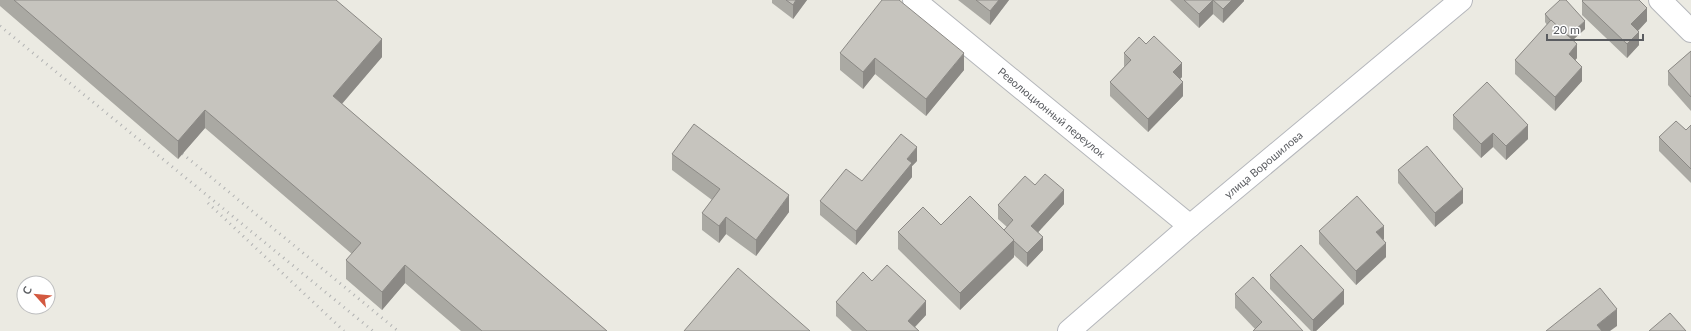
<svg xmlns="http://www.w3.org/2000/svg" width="1691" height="331" font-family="Lato,sans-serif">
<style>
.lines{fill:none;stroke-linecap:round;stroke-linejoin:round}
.street-casing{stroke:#b4b6ba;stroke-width:24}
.secondary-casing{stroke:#b5b7bc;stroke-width:24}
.street{stroke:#fff;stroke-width:22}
.secondary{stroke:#fff;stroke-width:22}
.rail{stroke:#b2b3b3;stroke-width:3;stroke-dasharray:1 5;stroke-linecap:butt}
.wall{fill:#aaa9a3}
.shaded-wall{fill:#8b8985}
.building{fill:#c6c4be;stroke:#8b8985}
.labels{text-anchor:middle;stroke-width:3.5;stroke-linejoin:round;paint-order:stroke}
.street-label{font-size:11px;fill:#5a5c60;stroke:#fff}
</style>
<rect width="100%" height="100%" fill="#ebeae2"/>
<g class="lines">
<defs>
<g id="street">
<path id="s1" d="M914,0L1190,226"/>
<path d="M1660,0L1691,31"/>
</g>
<g id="secondary">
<path id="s2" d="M1069,331L1190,226L1461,0"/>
</g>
</defs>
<!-- street casing -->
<use href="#street" class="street-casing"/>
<!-- secondary casing -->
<use href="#secondary" class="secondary-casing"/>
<!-- street -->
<use href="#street" class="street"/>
<!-- secondary -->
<use href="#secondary" class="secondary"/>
<!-- rail -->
<g class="rail">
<path d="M0,26L373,331"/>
<path d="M173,146L398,331"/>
<path d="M208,203L344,331"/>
</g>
</g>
<!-- wall -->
<g class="wall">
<path d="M0,0H336L382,57L342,104L607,331H461L405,283L382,310L346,279V260L352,254L205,128L178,159L0,6Z"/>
<path d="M772,0H807L793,19L772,3Z"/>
<path d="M958,0H1009L990,25Z"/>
<path d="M1170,0H1244V1L1223,23L1213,14L1199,28Z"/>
<path d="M1582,1L1647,21L1638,31L1639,45L1627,58L1582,15Z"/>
<path d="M1545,14L1585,29L1573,40L1577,58L1575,60L1582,81L1555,111L1515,74V60L1547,25L1545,22Z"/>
<path d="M1691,51V111L1668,85V71Z"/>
<path d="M840,53L964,70L926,116L875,74L863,89L840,70Z"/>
<path d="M1124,53L1182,77L1180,79L1183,96L1148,132L1110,96V82L1124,67Z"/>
<path d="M1453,115L1528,139L1506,160L1493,147L1481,158L1453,129Z"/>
<path d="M1691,125V183L1659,151V137L1686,130Z"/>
<path d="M672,154L789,212L756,256L726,234L719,243L702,230V213L712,200L672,170Z"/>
<path d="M917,161L912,166V177L856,245L820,215V201L862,181Z"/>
<path d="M1398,170L1463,203L1435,227L1398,183Z"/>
<path d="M1035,185L1064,204L1038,232L1043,250L1027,267L1014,255V257L960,310L898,249V232L941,225L1004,230L1007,227L998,219V205Z"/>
<path d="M1319,231L1384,239L1383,240L1386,257L1356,285L1319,244Z"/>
<path d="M1270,275L1344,304L1316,331H1311L1270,289Z"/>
<path d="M1235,294L1303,331L1255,329L1235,308Z"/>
<path d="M836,302L926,315L915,327L919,331H852L836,316Z"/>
</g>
<!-- shaded-wall -->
<g class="shaded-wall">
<path d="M796,0H807L793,19V5Z"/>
<path d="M999,0H1009L990,25V11Z"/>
<path d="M1213,0V14L1199,28V14Z"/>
<path d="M1232,0H1244V1L1223,23V9Z"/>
<path d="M1647,8V21L1631,38V24Z"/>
<path d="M1585,21V29L1566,46V38Z"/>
<path d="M1639,32V45L1627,58V44Z"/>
<path d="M382,39V57L333,114V96Z"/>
<path d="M1577,44V58L1569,68V54Z"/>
<path d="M964,53V70L926,116V99Z"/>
<path d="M875,58V74L863,89V72Z"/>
<path d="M1182,63V77L1173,86V72Z"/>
<path d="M1582,67V81L1555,111V97Z"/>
<path d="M1183,82V96L1148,132V119Z"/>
<path d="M205,110V128L178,159V141Z"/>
<path d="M1528,125V139L1506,160V146Z"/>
<path d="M1493,133V147L1481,158V144Z"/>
<path d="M917,147V161L912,166V177L856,245V231L907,159Z"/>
<path d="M1463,189V203L1435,227V213Z"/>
<path d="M1064,190V204L1031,240V226Z"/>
<path d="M789,195V212L756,256V240Z"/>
<path d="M726,217V234L719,243V226Z"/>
<path d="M1384,226V239L1376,246V232Z"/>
<path d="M1043,237V250L1027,267V253Z"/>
<path d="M1014,240V257L960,310V293Z"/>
<path d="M1386,243V257L1356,285V271Z"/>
<path d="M405,265V283L382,310V292Z"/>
<path d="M1344,290V304L1316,331H1313V320Z"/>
<path d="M926,301V315L911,331L908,321Z"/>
<path d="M1617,309V326L1610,331H1597V325Z"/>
</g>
<!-- building -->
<g class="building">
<path d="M14,0H336L382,39L333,96L607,331H482L405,265L382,292L346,260L361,243L205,110L178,141Z"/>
<path d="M786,0H796L793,5Z"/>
<path d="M882,0H899L964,53L926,99L875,58L863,72L840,53Z"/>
<path d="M976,0H999L990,11Z"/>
<path d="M1184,0H1213L1199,14Z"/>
<path d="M1213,0H1232L1223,9Z"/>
<path d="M1560,0H1566L1585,21L1568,36L1551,21L1545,14Z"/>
<path d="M1583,0H1639L1647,8L1631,24L1639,32L1627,44L1582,1Z"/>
<path d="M1551,20L1577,44L1569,54L1582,67L1555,97L1515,60Z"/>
<path d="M1154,36L1182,63L1173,72L1183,82L1148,119L1110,82L1131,60L1124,53L1139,37L1146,44Z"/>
<path d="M1691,51V97L1668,71Z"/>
<path d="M1487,82L1528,125L1506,146L1493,133L1481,144L1453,115Z"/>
<path d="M1676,121L1686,130L1691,125V169L1659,137Z"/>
<path d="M694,124L789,195L756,240L726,217L719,226L702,213L720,189L672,154Z"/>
<path d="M901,134L917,147L907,159L912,163L856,231L820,201L846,169L862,181Z"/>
<path d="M1427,146L1463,189L1435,213L1398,170Z"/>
<path d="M1045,174L1064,190L1031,226L1043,237L1027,253L1013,240H1014L1004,230L1013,220L998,205L1025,176L1035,185Z"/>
<path d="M970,196L1014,240L960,293L898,232L923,207L941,225Z"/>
<path d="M1357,196L1384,226L1376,232L1386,243L1356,271L1319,231Z"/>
<path d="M1301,245L1344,290L1313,320L1270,275Z"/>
<path d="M887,265L926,301L908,321L919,331H867L836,302L863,272L872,281Z"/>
<path d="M738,268L810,331H684Z"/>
<path d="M1253,277L1303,331H1253L1262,322L1235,294Z"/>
<path d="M1600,288L1617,309L1597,325L1602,331H1546Z"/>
<path d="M1670,313L1686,331H1649Z"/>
</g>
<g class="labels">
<!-- street labels -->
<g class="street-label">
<text dy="4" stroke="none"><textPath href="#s1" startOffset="178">Революционный переулок</textPath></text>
<text dy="4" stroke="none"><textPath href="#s2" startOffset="256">улица Ворошилова</textPath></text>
</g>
</g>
<!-- north arrow -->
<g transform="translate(36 295) rotate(297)"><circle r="19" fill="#ffffff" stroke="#bdbebf"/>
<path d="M0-3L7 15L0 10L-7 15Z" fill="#d35940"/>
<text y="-6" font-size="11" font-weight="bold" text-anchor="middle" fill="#5a5c60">С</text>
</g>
<!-- scale -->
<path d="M1547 34v6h96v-6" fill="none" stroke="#5a5c60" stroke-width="2"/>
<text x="1553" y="34" font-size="12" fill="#5a5c60" stroke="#ffffff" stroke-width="3" paint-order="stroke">20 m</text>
</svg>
